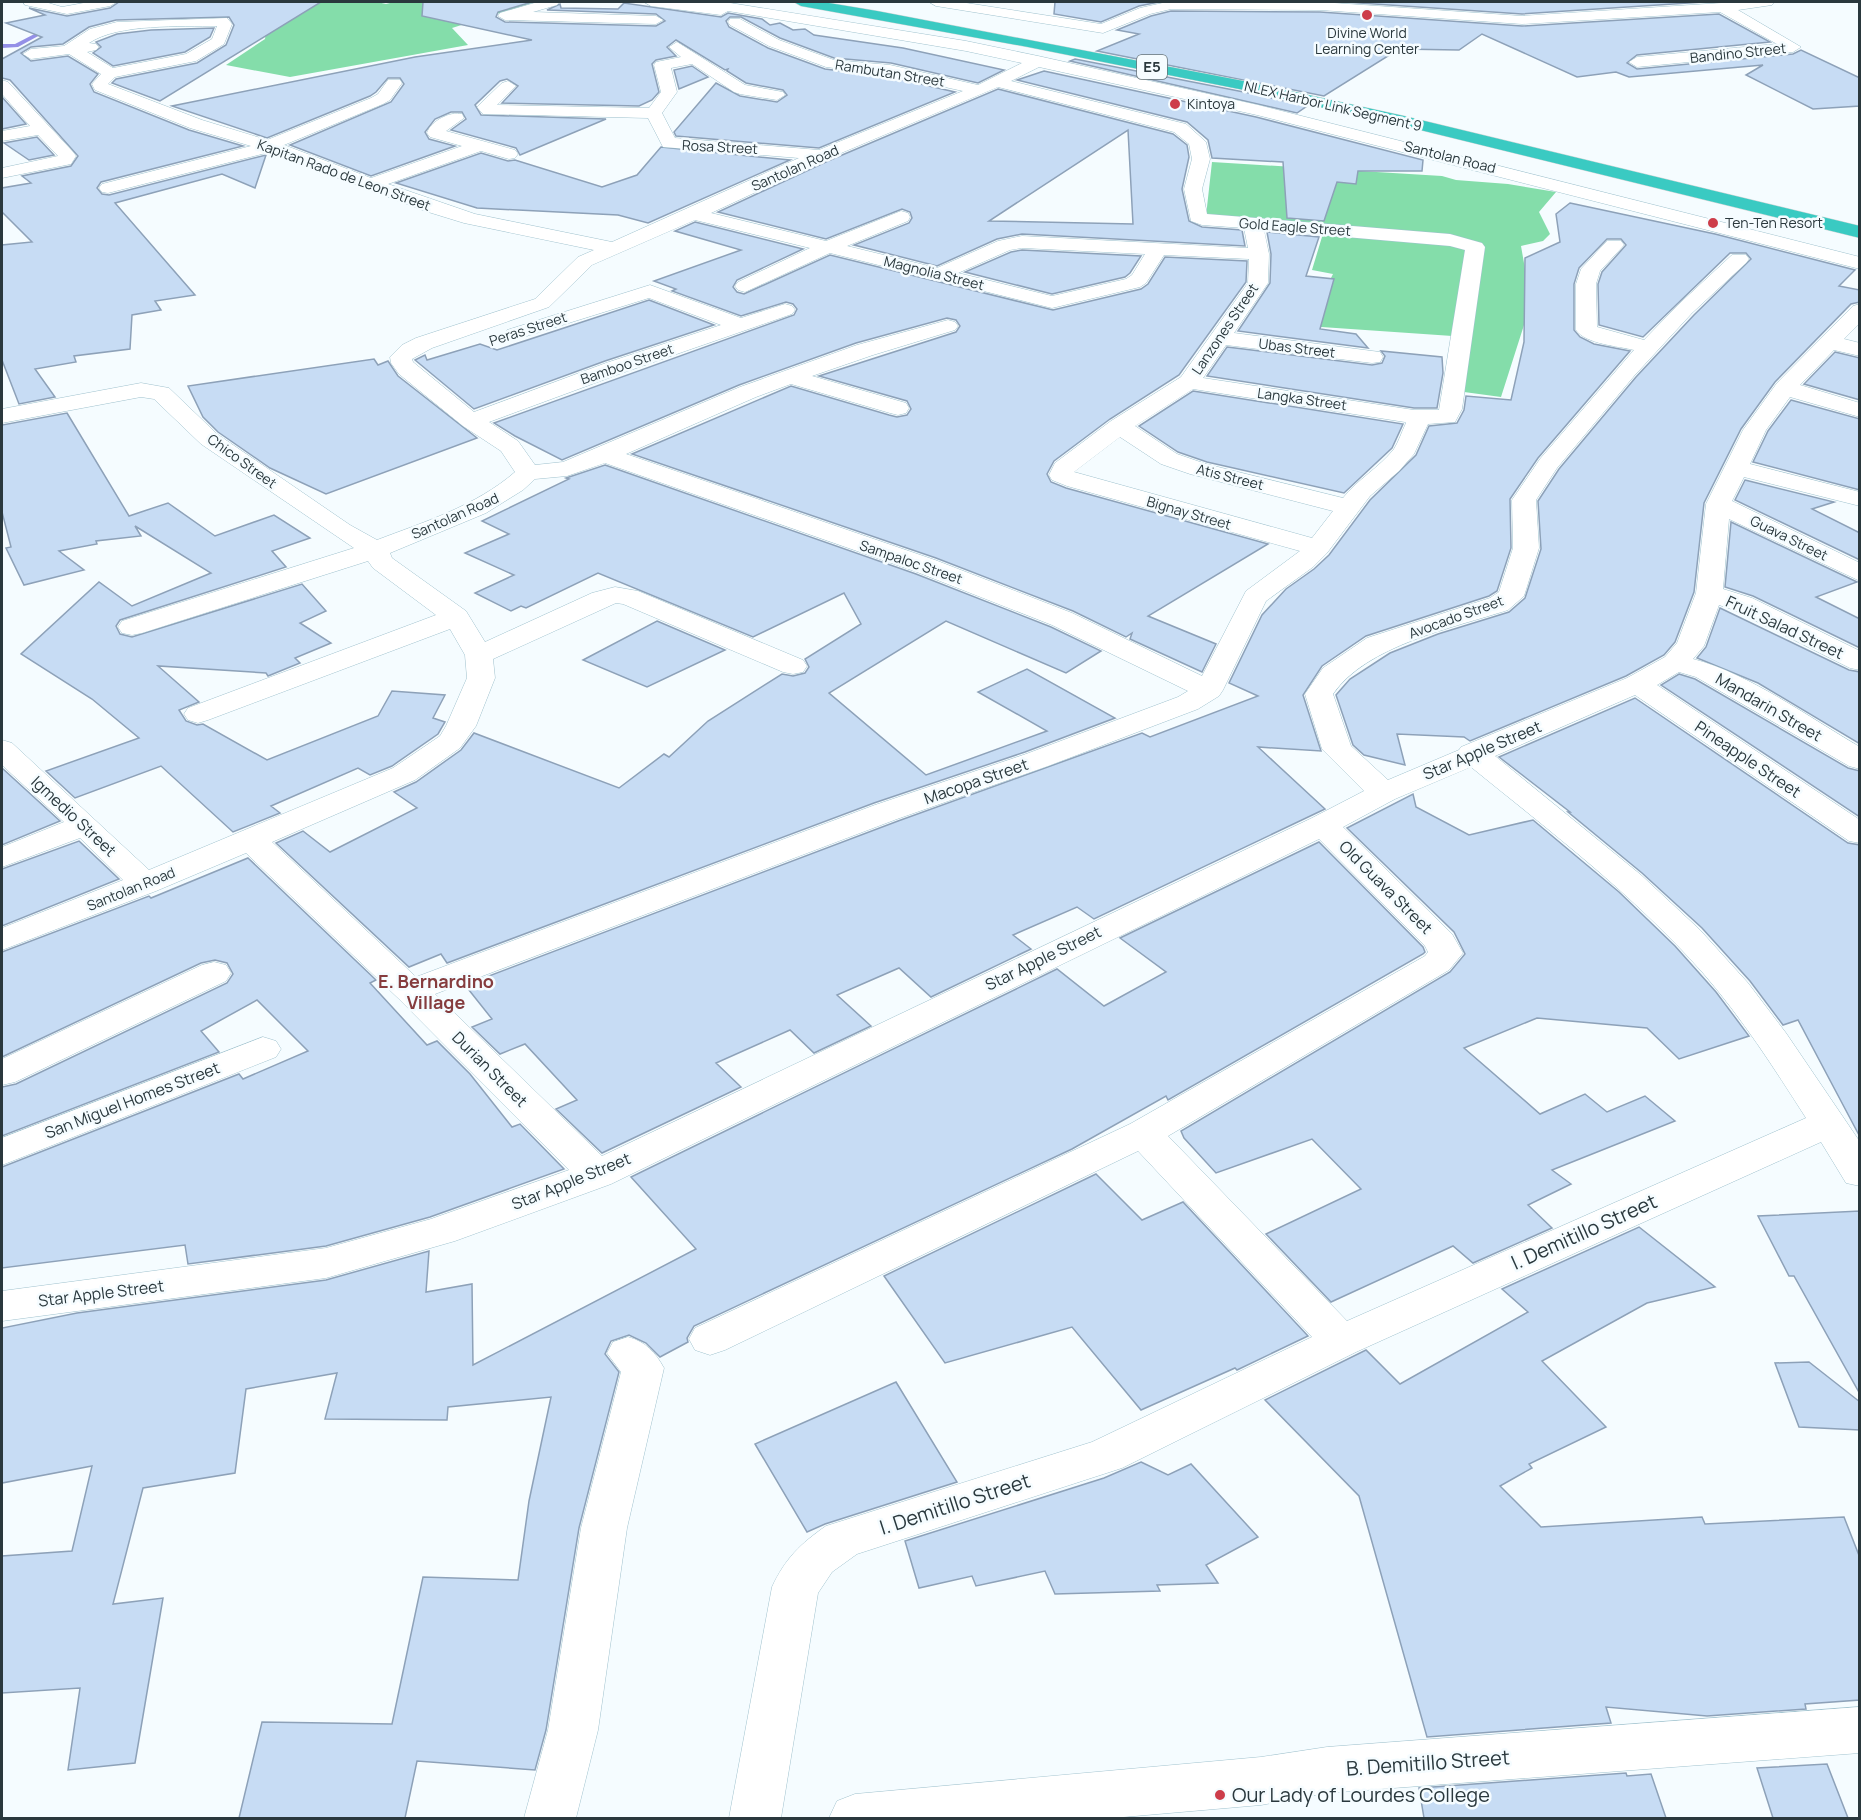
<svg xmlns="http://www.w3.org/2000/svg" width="1861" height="1820" font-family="Manrope,sans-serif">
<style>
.green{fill:#84ddaa}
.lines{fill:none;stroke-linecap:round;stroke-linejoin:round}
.stream{fill:#9490e7;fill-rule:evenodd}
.building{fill:#c7dcf4;stroke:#8da1b8;stroke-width:1.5;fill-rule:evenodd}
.minor-casing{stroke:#a0c2ce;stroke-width:1}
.highway-casing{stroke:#d4d7d8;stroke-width:1}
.minor{fill:#fff;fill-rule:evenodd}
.highway{fill:#3acac2;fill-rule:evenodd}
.poi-dot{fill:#cd3d4a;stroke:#f5fcff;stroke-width:2}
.labels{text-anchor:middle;stroke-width:5;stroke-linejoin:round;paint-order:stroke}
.far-poi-label{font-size:14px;fill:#2a383d;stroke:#f5fcff;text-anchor:start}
.far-street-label{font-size:14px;fill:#2a383d;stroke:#f5fcff}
.shield{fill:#f5fcff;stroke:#677377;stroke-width:1.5}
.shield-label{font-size:15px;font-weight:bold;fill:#2a383d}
.street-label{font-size:16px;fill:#2a383d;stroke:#f5fcff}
.neighbourhood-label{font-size:18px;font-weight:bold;fill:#853c3e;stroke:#f5fcff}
.near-street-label{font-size:20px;fill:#2a383d;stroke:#f5fcff}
.near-poi-label{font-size:20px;fill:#2a383d;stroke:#f5fcff;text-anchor:start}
</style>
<rect width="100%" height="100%" fill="#f5fcff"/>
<!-- green -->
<g class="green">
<path d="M270,2H377L386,4L394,2H535L452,28L468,45L290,77L226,65L265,39Z"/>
<path d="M1212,162L1442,176L1456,180L1508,184L1556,192L1539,212L1550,234L1543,241L1521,246L1531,303L1501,397L1442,389L1467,337L1307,326L1333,274L1312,270L1325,227L1206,216Z"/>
</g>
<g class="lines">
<!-- stream -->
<path class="stream" d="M48,27L53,28L18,47L2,48V44H15Z"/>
</g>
<!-- building -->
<g class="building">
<path d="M119,2H321L160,101L112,83L116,79L197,63L226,45L234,25L229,17L116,20L89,27L63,44L31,47L21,53L31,61L68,56L98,74L90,84L94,92L189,130L243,146L101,182L97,188L102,194L109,195L266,155L255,188L222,174L115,203L195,295L155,301L161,310L132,315L130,349L74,356L76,362L35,369L55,397L19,404L2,360V245L32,242L2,212V188L31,183L22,176L71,166L78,156L10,80L2,78V59L42,37L6,23L45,15L29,8L67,16L110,8Z"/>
<path d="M423,2H532L498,12L496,17L505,22L656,26L665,21L656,14L547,10L560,4L561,8L618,9L624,3L721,17L728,13L762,19L770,25L780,23L793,30L805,29L814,35L903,48L1004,70L978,83L891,63L834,58L780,38L741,17H730L726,21L729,27L768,48L825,69L890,77L955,92L819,148L676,136L674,132L716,83L740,96L777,102L787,95L783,90L746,83L727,71L728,69L725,70L676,40L667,47L676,56L656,60L652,64L659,92L652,100L639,106L502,103L518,86L507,79L500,81L475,105L481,115L606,119L520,155L516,148L451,130L466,119L462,112H451L435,119L425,132L429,139L455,146L371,176L290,145L391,102L404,84L400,78H388L376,92L370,96L267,138L172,106L415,57L532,40L422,16Z"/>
<path d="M1055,2H1159L1139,6L1101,22L1054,14Z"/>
<path d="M1345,2H1704L1522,14Z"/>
<path d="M1171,11L1320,12L1522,26L1719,14L1770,42L1637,55L1627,63L1637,69L1793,54L1801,50L1860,78V106L1813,109L1746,75L1763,65L1629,77L1616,72L1577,77L1482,34L1459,50L1399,49L1324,96L1097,51L1139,34L1117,30L1151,16Z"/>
<path d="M214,28L210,37L185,52L113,66L93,53L101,47L96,42L117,34L151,30Z"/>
<path d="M1075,59L1254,94L1307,106L1297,113L1070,61Z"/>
<path d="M692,66L708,77L679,89L674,70Z"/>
<path d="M1044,71L1256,117L1423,160L1422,171H1358L1356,184L1337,182L1324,221L1287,218L1283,162L1212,158L1208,140L1187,122L1017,80Z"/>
<path d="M998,89L1173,134L1187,145L1189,157L1182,189L1189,221L1202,227L1242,230L1245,246L1022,234L997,239L937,266L854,245L909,223L912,218L910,212L902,209L826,239L718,212L828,161ZM1128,130L1133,224L989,221Z"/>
<path d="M2,97L26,124L2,129Z"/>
<path d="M37,137L54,155L29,160L4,143Z"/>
<path d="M661,147L790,160L648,223L618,215L477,208L396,183L481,153L508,161L515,160L602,187L637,175Z"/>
<path d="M1570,203L1715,234L1855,270L1839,286L1860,290V302L1851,304L1775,382L1741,429L1704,503L1694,592L1675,642L1664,655L1626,676L1470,741L1464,737L1397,734L1405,765L1364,755L1353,745L1336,695L1350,679L1390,653L1438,634L1509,612L1525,598L1541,549L1538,501L1559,469L1636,377L1694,315L1751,259L1746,253H1730L1643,337L1599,325L1598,284L1602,272L1626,245L1621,239H1607L1579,268L1574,284V330L1580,337L1594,344L1630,351L1538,458L1510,499L1511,548L1497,591L1489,596L1366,636L1322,666L1303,695L1321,751L1258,747L1325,809L1094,919L1077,907L1013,935L1031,949L931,997L899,968L837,995L871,1026L814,1053L790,1030L716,1063L741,1087L602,1153L556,1109L577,1100L525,1044L500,1054L472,1027L492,1019L465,985L898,821L1142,733L1150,737L1258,696L1229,683L1262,615L1286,589L1314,569L1329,555L1370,500L1416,455L1429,426L1457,423L1464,410L1466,396L1511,400L1524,342L1525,258L1560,242L1556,214Z"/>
<path d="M695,222L803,249L737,280L733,287L737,292L744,294L830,255L1053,310L1141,289L1148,284L1165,257L1247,261L1246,282L1179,375L1110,419L1054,461L1047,474L1051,482L1066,488L1268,544L1148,616L1216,644L1202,672L1130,639L1132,633L1126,637L1073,611L936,558L632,454L791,386L889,415L897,417L907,415L911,409L907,401L819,376L956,332L960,326L956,320L947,318L856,343L739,385L562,460L515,436L494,423L794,315L797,309L793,304L786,302L741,316L672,291L676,289L654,281L741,250L675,231Z"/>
<path d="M1267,232L1319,237L1306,276L1334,279L1320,329L1356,334L1368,348L1238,331L1270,283L1271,254Z"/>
<path d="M1022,250L1141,256L1130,273L1125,277L1052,294L965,272L1011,252Z"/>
<path d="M649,300L714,325L605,361L474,409L415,360L425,355L427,360L480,344L497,350Z"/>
<path d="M1227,347L1372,365L1382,363L1385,356L1381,351L1442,357L1443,373L1437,408H1414L1207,376Z"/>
<path d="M1835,352L1860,358V400L1804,384Z"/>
<path d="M374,359L378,365L388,361L398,376L477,438L326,494L270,468L218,432L203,417L188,386Z"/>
<path d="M1193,391L1403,424L1392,448L1344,493L1207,462L1178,452L1139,426Z"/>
<path d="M1791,400L1860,419V490L1753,462L1768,431Z"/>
<path d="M67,413L129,516L168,503L215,536L274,515L310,538L272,551L286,567L120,620L116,626L120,634L132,637L302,584L326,611L300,623L331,643L295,658L300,663L268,676L266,673L158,666L199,702L179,710L186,721L197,725L203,724L267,760L378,716L392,691L445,695L433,718L445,722L438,734L392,766L370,775L358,768L271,806L280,813L233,832L161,766L75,798L46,771L139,738L92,699L21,654L99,582L132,606L211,573L135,526L141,536L96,541L97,544L59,551L84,570L24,585L6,548L11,547L2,512V425Z"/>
<path d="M605,465L916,574L1051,627L1101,651L1066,673L946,621L829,693L926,775L1047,731L978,692L1027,669L1115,718L1025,752L874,803L447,963L441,954L409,967L276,843L303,831L330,852L417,808L394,792L416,782L461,750L474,733L619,788L664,754L669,757L708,721L782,674L793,676L805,673L809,667L805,659L861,624L844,593L753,637L598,573L526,608L521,606L511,611L475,593L514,575L465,553L509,534L482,521L569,479L566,478Z"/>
<path d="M1745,480L1834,502L1812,509L1860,533V560L1735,500Z"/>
<path d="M1731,522L1857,582L1816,597L1860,619V648L1753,596L1725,587Z"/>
<path d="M1720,608L1849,670L1860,672V744L1758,683L1697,658L1706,647Z"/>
<path d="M657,621L725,650L647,687L583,660Z"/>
<path d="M1679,674L1695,679L1848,768L1860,771V817L1661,685Z"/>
<path d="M1635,698L1848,843L1860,845V1137L1798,1020L1783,1025L1750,981L1702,928L1642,873L1568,812H1570L1499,757Z"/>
<path d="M2,768L60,821L2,845Z"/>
<path d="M1413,794L1416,807L1469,835L1533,820L1619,892L1675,946L1716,992L1749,1036L1679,1059L1647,1028L1537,1018L1464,1048L1540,1114L1585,1094L1607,1112L1645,1096L1675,1121L1552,1170L1571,1184L1528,1205L1552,1228L1473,1263L1453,1246L1331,1302L1266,1234L1361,1189L1312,1139L1216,1173L1184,1138L1181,1131L1450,972L1465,954L1454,932L1347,828Z"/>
<path d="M79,841L119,879L2,926V869Z"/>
<path d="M1319,842L1423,947L1425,952L1423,954L1168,1100L1166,1096L1072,1149L694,1326L687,1338L688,1342L660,1357L646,1343L629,1335L611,1341L605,1354L619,1372L579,1528L546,1730L535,1770L417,1761L405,1818H239L262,1722L392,1724L423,1577L518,1580L529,1501L551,1397L448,1407L447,1420L325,1419L337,1373L246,1389L235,1473L143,1488L113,1604L163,1598L135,1763L68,1770L80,1688L2,1693V1556L72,1551L92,1466L2,1483V1328L77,1313L326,1280L429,1251L426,1292L472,1284L473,1365L696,1249L631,1177L1057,969L1104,1006L1166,972L1120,938Z"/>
<path d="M248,858L376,980L370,983L427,1045L437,1041L470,1074L512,1127L520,1124L564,1169L430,1217L326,1246L188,1264L185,1245L2,1268V1167L239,1074L243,1079L308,1051L257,1000L201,1031L219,1052L2,1136V1087L16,1084L227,983L233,974L227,963L215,960L201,963L2,1057V952L149,896L151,898Z"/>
<path d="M1096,1174L1142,1220L1183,1202L1308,1336L1237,1370L1235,1368L1141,1410L1072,1327L945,1363L884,1276Z"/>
<path d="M1860,1211V1394L1794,1276H1789L1758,1216Z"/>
<path d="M1639,1227L1715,1287L1647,1303L1542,1361L1606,1427L1529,1464L1532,1468L1500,1486L1541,1527L1702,1517L1705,1524L1844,1517L1860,1558V1700L1805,1704L1806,1709L1707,1716L1606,1707L1611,1723L1427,1737L1359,1496L1265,1400L1366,1350L1400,1384L1528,1312L1502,1289Z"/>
<path d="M1809,1362L1860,1402V1430L1799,1427L1775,1363Z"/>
<path d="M896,1382L957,1482L825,1524L807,1532L755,1444Z"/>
<path d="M1141,1462L1168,1475L1191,1464L1258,1537L1206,1565L1218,1583L1157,1585L1160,1591L1055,1594L1045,1571L976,1586L972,1576L919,1588L905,1541L1104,1478Z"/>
<path d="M1827,1764L1848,1818H1773L1757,1768Z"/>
<path d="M1626,1773L1627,1776L1651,1774L1666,1818H1424L1419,1788Z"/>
</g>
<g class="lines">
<defs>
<g id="minor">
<path d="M23,2H45L62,7L89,2H117L110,6L67,14L25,5Z"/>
<path d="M538,2H559L557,5L533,12L656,16L663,20L656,24L505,20L498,16L500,13Z"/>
<path d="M644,2H724L966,41L1038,56L1258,105L1860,257V269L1257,115L1039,67L1011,81L1186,124L1206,142L1210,159L1202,189L1207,214L1450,234L1482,243L1485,247L1462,409L1455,422L1428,424L1414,454L1399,471L1370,496L1327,553L1313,567L1266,601L1223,690L1219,696L1198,709L1048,766L897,819L435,994L602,1156L1312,818L1364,791L1322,749L1305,694L1323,668L1367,638L1490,598L1499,592L1513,548L1512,500L1540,459L1634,350C1618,346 1586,344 1576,330V284L1581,269L1607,241H1621L1624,245L1600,271L1596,284L1597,327L1644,340L1678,305L1732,255H1746L1749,259L1746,263L1692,313L1634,376L1557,468L1536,500L1539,548L1524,596L1508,610C1453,628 1367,645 1333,694L1351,746L1388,780L1459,750L1461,747L1627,678L1665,657L1677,643L1696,593L1706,504L1743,430L1777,383L1853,306L1860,304V323L1844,339L1860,343V356L1834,350L1800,385L1860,403V417L1790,397L1766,430L1750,464L1860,492V506L1744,477L1732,501L1860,563V581L1729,519L1723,589L1752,598L1860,651V670L1850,668L1734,610L1719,605L1704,646L1693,659C1748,673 1810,718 1860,747V769L1849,766L1696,677L1679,672L1657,685L1860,820V843L1849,841L1635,695L1495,756L1641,875L1700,930L1748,983L1786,1033L1860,1142V1186L1846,1183L1821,1142L1356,1352L1122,1468L857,1554L832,1572L818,1593L781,1818H729L772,1587C785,1559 800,1544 826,1526L1092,1442L1312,1337L1138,1151L725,1350L710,1355L695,1350L689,1339L695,1328L1130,1124L1425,956L1428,952L1425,946L1319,839L611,1184L455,1241L326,1278L2,1321V1291L326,1248L431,1219L569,1170L399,999L246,853L156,891L2,950V928L123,880L80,838L2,867V847L64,822L2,765V740L12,743L149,870L393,768L440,736L446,726L467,678L465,655L450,629L208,720L198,723L188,720L184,714L188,708L436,615L373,568L368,561L142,633L132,635L122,633L118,627L122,621L354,548L201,444L154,399L141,397L2,423V409L141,383L169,388L217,434L350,525L377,540C424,522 476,506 515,472L501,451L463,426L399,374L391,363L390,357L402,345L416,338L535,299L578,257L594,250L464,223L425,211L270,152L108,193L102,192L99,188L102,184L251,146L190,128L95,90L92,84L101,74L69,54L31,59L23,54L31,49L64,46L90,29L117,22L227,18L232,24L224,44L196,61L115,77L108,84L202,120L267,140L371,98L378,94L388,80H400L402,83L390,100L383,104L284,145L371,178L462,146L430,137L427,133C431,121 450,111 462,114L464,118L446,131L515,150L518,154L515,158L509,159L481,151L388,184L475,214L612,242L799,158L663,147L648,118L483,114L477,107L502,83L508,81L516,86L497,105L649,108L661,92L654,65L656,62L681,57L669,47L677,42L745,85L783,92L785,95L777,100L740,94L734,92L692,64L671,68L677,92L662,113L675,138L819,150L963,91L890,75L826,67L769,46L730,25L728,22L730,19H740L779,40L834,60L890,65L978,85L1022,63L966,51L728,11L721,15L651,6ZM217,26L212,39L186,54L113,68L87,52L96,50L99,47L96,44L89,43C119,23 180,27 217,26ZM998,87L1174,132L1189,144L1192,159L1184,189L1191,221L1202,225L1244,228L1248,248L1022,236L998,241L937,268L847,246L908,221L910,217L908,213L901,211L826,241L711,213L827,159ZM695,220L810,248L738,282L735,286L738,290L745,292L830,253L1052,308L1140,287L1146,283L1164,255L1249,259L1248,283L1181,377L1111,421L1055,463L1049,475L1052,480L1067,486L1300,551L1246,591L1202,676L1072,613L935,560L626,454L756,397L791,384L890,413L898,415L906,413L909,408L906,403L812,376L873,355L955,330L958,326L955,322L948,320L857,345L740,387L563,462L535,465L518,441L489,422L622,373L792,314L795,310L792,306L785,304L741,318L650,285L507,330L503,334L507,338L514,340L649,298L721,325L606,363L474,412L413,362L412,359L432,348L549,307L592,265ZM1264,230L1450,246L1465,250L1439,410H1414L1203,378L1226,345L1372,363L1380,362L1383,357L1380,352L1372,351L1234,333L1268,283L1269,254ZM1022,248L1145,254L1132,275L1126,279L1052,296L958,273L1010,250ZM1193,389L1405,422L1406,423C1402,431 1399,441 1394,449C1379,468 1358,479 1343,498L1206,464L1177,454L1135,426ZM1120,437L1161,464L1190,474L1333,511L1312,538L1074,472ZM605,463L917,572L1052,625L1188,691L1178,697L1026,754L875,805L416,977L272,842L415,780L460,748L476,726L495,678L493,659L616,603L623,604L783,672L793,674L803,672L807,666L803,660L638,591L615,587L592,593L485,642L466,611L392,558L390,553L486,513L523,490L535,479L567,476ZM1471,767C1551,832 1634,895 1703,973C1742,1018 1774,1068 1806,1118L1347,1321L1168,1136L1449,970L1463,953L1452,934L1343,827L1395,799Z"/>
<path d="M929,2H960L1101,24L1140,8L1167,2H1320L1522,16L1737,2H1774L1772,5L1738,10L1801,47L1793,52L1637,67L1629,62L1637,57L1777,44L1720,12L1522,24L1320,10L1171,9L1150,14L1103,33L936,6Z"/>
<path d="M2,80L8,82L73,152L76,156L71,164L2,178V168L58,156L38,135L2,141V131L30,126L2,94Z"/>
<path d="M214,962L226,965L231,973L226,981L15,1082L2,1085V1059L202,965Z"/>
<path d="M263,1037L276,1041L281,1049L276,1057L2,1165V1138Z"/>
<path d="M628,1337C646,1342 655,1352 664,1368L627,1528L598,1730L576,1818H524L548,1730L581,1528L621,1372L607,1353L613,1342Z"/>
<path d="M1860,1707V1753L1327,1793L1261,1805L1112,1818H829L837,1801L855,1794L1261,1757L1327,1747Z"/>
</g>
<path id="highway" d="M794,2H823L877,11L1254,83L1404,116L1860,226V238L1404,126L1254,92L1028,47L801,6Z"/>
</defs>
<!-- minor casing -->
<use href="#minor" class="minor-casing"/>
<!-- highway casing -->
<use href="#highway" class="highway-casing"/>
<!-- minor -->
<use href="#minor" class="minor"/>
<!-- highway -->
<use href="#highway" class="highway"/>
</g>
<!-- markers -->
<g class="poi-dot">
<circle cx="1367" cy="15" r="6"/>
<circle cx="1175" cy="104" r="6"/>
<circle cx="1713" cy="223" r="6"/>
<circle cx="1220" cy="1795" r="6"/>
</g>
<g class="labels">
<!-- far-poi labels -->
<g class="far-poi-label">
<text x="1367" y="38" text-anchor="middle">Divine World<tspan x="1367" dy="16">Learning Center</tspan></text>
<text x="1187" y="109">Kintoya</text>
<text x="1725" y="228">Ten-Ten Resort</text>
</g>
<!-- far-street labels -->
<g class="far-street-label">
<text transform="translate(1738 53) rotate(-6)" y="5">Bandino Street</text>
<text transform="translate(890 73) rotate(9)" y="5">Rambutan Street</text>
<text transform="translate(1333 106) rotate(13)" y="5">NLEX Harbor Link Segment 9</text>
<text transform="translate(720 147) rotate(3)" y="5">Rosa Street</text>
<text transform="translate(1450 157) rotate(14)" y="5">Santolan Road</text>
<text transform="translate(795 168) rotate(-24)" y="5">Santolan Road</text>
<text transform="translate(344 175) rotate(20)" y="5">Kapitan Rado de Leon Street</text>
<text transform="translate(1295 227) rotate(4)" y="5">Gold Eagle Street</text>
<text transform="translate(934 273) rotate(14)" y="5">Magnolia Street</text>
<text transform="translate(528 329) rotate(-18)" y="5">Peras Street</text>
<text transform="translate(1225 329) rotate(-56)" y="5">Lanzones Street</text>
<text transform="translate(1297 348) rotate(7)" y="5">Ubas Street</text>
<text transform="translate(627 364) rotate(-19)" y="5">Bamboo Street</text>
<text transform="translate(1302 399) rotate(8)" y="5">Langka Street</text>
<text transform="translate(242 461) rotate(36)" y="5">Chico Street</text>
<text transform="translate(1230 477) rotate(14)" y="5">Atis Street</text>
<text transform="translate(1189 513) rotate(16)" y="5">Bignay Street</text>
<text transform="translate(455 516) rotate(-24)" y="5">Santolan Road</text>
<text transform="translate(1789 538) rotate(26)" y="5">Guava Street</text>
<text transform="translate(911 562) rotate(19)" y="5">Sampaloc Street</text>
<text transform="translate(1456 617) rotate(-20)" y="5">Avocado Street</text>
<text transform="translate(131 889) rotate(-22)" y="5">Santolan Road</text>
</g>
<!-- shield labels -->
<rect class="shield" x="1137" y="55" width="30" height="24" rx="4.5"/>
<g class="shield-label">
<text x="1152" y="72">E5</text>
</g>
<!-- street labels -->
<g class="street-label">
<text transform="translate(1785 627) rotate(25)" y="6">Fruit Salad Street</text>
<text transform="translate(1769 707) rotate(30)" y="6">Mandarin Street</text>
<text transform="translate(1482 750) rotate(-23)" y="6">Star Apple Street</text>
<text transform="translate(1748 759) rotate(34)" y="6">Pineapple Street</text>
<text transform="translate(976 781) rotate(-19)" y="6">Macopa Street</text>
<text transform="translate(74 816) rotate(43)" y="6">Igmedio Street</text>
<text transform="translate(1386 887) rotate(45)" y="6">Old Guava Street</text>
<text transform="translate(1043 958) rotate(-26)" y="6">Star Apple Street</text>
<text transform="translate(490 1069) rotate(45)" y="6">Durian Street</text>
<text transform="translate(132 1100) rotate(-21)" y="6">San Miguel Homes Street</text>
<text transform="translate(571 1181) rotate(-22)" y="6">Star Apple Street</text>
<text transform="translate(101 1293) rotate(-7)" y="6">Star Apple Street</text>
</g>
<!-- neighbourhood labels -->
<g class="neighbourhood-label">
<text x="436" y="988">E. Bernardino<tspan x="436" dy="21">Village</tspan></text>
</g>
<!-- near-street labels -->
<g class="near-street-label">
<text transform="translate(1584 1232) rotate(-24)" y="7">I. Demitillo Street</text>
<text transform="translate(955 1504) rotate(-18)" y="7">I. Demitillo Street</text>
<text transform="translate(1428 1763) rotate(-4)" y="7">B. Demitillo Street</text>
</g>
<!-- near-poi labels -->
<g class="near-poi-label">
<text x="1232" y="1802">Our Lady of Lourdes College</text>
</g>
</g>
<!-- border -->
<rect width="1861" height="1820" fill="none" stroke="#2a383d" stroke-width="6"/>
</svg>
